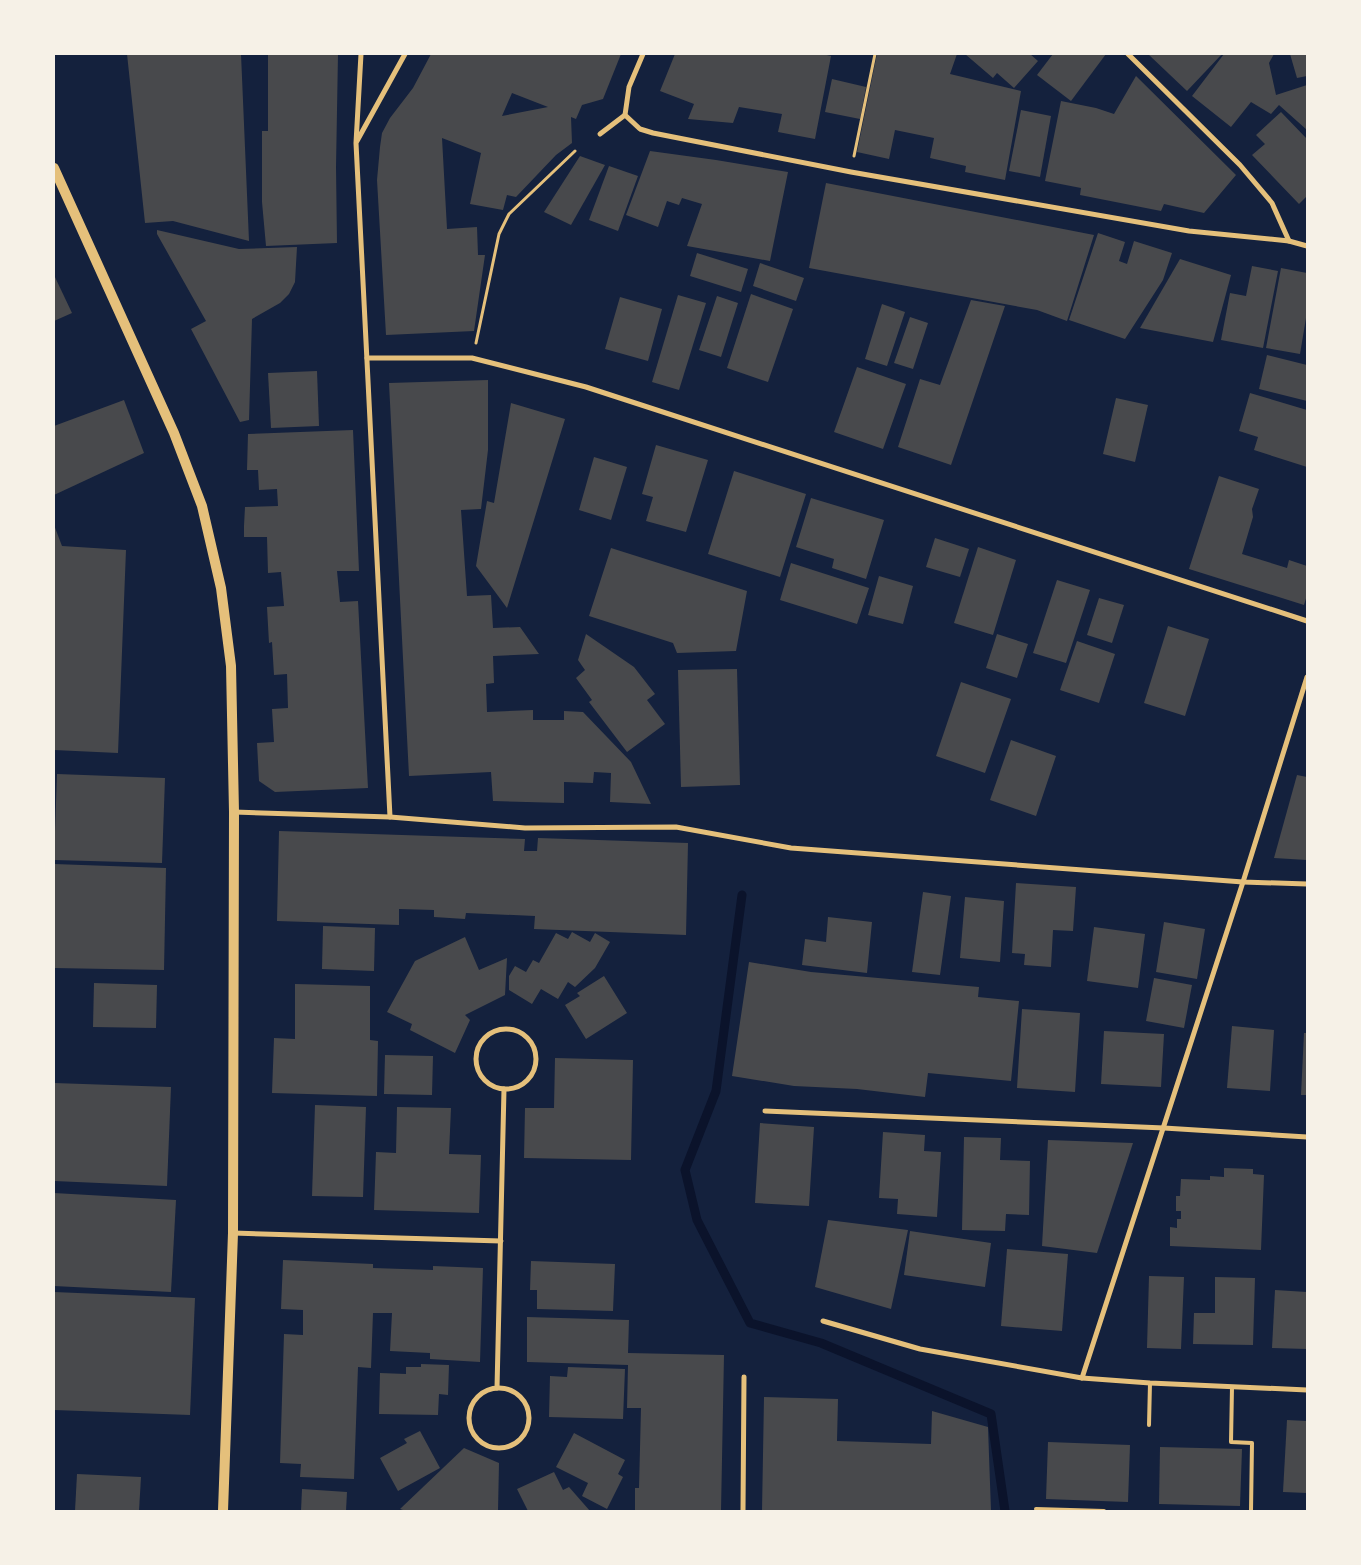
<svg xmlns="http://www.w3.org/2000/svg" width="1361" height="1565" font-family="Roboto,sans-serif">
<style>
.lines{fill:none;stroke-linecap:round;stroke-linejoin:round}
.stream{stroke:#0b132b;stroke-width:9}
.building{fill:#48494c;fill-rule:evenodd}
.path{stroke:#e5c07b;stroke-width:3}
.service{stroke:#e5c07b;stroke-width:4}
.minor{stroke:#e5c07b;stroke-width:5}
.secondary{stroke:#e5c07b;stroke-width:10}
</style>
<rect width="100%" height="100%" fill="#14213d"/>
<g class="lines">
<!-- stream -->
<path class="stream" d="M742,895L716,1091L685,1170L697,1220L750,1323L821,1343L991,1414L1005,1511"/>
</g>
<!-- building -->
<g class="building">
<path d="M127,54H241L249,241L173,221L145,223Z"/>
<path d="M268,54H338L336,167L337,243L266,246L262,202V131H268Z"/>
<path d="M431,54H621L603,99L582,105L576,119L571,117L572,143L556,155L516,197L507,195L503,210L470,204L481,153L442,138L447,229L477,227L478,255H485L474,331L386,335L377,180L380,147L382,133L390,118L413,88ZM512,93L548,107L502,116Z"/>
<path d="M675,54H822L831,56L815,139L778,132L782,114L739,107L733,123L688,119L694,104L660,91Z"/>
<path d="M877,54H957L950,74L1021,91L1005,180L965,172L966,166L930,158L934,138L895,130L889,159L857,152Z"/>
<path d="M965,54H1030L1038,61L1014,88L997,73L993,78Z"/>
<path d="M1053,54H1106L1071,101L1037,75Z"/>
<path d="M1148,54H1222L1187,91Z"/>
<path d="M1224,54H1274L1269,63L1276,95L1307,85V130L1279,105L1271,114L1251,102L1231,127L1192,96Z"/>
<path d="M1290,54H1307V76L1297,78Z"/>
<path d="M1136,76L1236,175L1204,213L1164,204L1161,211L1080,195L1081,188L1045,181L1061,101L1096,108L1114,114Z"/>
<path d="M832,79L866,87L860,119L825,112Z"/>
<path d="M1021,110L1051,116L1040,177L1009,171Z"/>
<path d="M1281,112L1307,139V196L1299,204L1252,155L1265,144L1256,135Z"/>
<path d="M650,151L716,160L788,172L770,261L687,246L702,204L682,198L679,205L667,201L658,227L626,215Z"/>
<path d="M580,156L605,165L571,225L544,212Z"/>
<path d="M609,166L638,176L618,231L589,220Z"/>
<path d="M826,183L1094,235L1067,321L1037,310L809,268Z"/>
<path d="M157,230L239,249L297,247L295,282L289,294L280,303L252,319L249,420L240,422L191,329L206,321L157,234Z"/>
<path d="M1098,233L1125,242L1119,261L1127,264L1134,241L1172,253L1163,280L1125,339L1069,320Z"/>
<path d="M697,253L748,269L741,292L690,276Z"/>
<path d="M1180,259L1231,275L1213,342L1140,328Z"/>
<path d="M760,263L804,278L796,301L753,286Z"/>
<path d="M1252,266L1278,271L1263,348L1221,340L1230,293L1246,296Z"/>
<path d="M1281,268L1307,273V312L1300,354L1266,348Z"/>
<path d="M54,275L72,313L54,321Z"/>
<path d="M751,294L793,309L768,382L727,368Z"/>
<path d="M678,295L706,303L679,390L652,382Z"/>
<path d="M717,296L738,303L721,357L699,350Z"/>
<path d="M620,297L662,309L648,361L605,349Z"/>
<path d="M971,300L1005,306L951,465L898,447L920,379L940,385Z"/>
<path d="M882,304L905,312L887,366L865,359Z"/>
<path d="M910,317L928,323L913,369L894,363Z"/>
<path d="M1267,355L1307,365V401L1259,389Z"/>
<path d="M857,367L906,384L883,449L834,432Z"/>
<path d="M317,371L319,426L271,428L268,373Z"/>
<path d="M488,380V450L481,509L461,510L467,596L491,595L493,628L520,627L539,654L493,656L494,683L486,684L487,712L533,710V720H564V711L583,712L631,762L651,804L610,802L611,773L594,772L593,783L564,782V803L493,801L491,772L409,776L389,383Z"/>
<path d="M1250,393L1307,410V467L1254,450L1258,437L1239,431Z"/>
<path d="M1116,398L1148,405L1135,462L1103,454Z"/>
<path d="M124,400L144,453L54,495V426Z"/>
<path d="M511,403L565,419L507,608L476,566L487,501L494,503Z"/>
<path d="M353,430L359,571H337L340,602L358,601L368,788L275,792L259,781L257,743L274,742L272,709L288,708L287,674L274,675L272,642L269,643L267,607L284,606L281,572L268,573L267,537H244V526L245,507L278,506L277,489L259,490L258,470H247L248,434Z"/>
<path d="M656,445L708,460L686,532L646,521L653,497L642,494Z"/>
<path d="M594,457L627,467L611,520L579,510Z"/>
<path d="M734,471L806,494L780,577L708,554Z"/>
<path d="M1219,476L1259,489L1252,509L1253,517L1242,554L1287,568L1289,560L1307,566V595L1304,605L1189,569Z"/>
<path d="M811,498L884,520L866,579L832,568L834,559L796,547Z"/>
<path d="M54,525L62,546L126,550L118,753L54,750Z"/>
<path d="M935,538L969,549L960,577L926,567Z"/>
<path d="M978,547L1016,560L993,635L954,623Z"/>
<path d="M611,548L747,591L736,651L677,653L673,643L589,616Z"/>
<path d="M791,563L869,588L857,624L780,600Z"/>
<path d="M879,576L913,586L903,624L868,615Z"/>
<path d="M1057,580L1090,590L1066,663L1033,653Z"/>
<path d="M1099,598L1124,605L1112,643L1087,635Z"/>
<path d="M1168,626L1209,639L1185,716L1144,703Z"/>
<path d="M586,634L634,667L655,694L647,700L665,724L627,752L589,702L592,700L576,678L585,670L578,660Z"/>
<path d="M997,634L1028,644L1017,678L986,668Z"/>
<path d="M1077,641L1115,654L1099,703L1060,690Z"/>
<path d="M737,669L740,785L681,787L678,670Z"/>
<path d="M961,682L1011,699L985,773L936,756Z"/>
<path d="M1011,740L1056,756L1036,816L990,800Z"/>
<path d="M57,774L165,778L162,863L54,860Z"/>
<path d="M1297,775L1307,777V860L1274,858Z"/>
<path d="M279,831L525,839L524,851H537L538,838L688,843L686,935L534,929L535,916L466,913L465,919L434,917V910L399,909V925L277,921Z"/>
<path d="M54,864L166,868L164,970L54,968Z"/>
<path d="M1016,883L1076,887L1073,931L1053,930L1051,967L1024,965L1025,954L1012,953Z"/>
<path d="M923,892L951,896L940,975L912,972Z"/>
<path d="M965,897L1004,901L1000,962L960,958Z"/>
<path d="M828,917L872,922L867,973L802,965L805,939L826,942Z"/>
<path d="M1164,922L1205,929L1197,979L1156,972Z"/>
<path d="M323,926L375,928L374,971L322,969Z"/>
<path d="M1094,927L1145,934L1138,988L1087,981Z"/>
<path d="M572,932L590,942L595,933L610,942L595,968L575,987L568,982L558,999L541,989L532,1004L509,990V976L515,966L526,972L533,960L539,963L556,933L568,939Z"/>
<path d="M465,937L479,970L507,958L505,995L465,1015L470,1020L455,1053L410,1030L412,1024L387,1012L415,961Z"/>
<path d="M749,962L811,972L979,987L978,997L1019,1001L1011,1081L928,1073L925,1097L857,1089L794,1086L732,1076Z"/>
<path d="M604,976L627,1013L586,1039L565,1005L580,996L577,993Z"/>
<path d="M1154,978L1192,985L1184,1028L1146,1021Z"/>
<path d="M94,983L157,985L156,1028L93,1027Z"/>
<path d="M295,984L370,986V1040L378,1041L377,1096L272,1093L274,1038L295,1039Z"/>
<path d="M1022,1009L1080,1013L1075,1092L1017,1088Z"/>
<path d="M1232,1026L1274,1030L1270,1091L1227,1088Z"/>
<path d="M1104,1031L1164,1034L1161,1087L1101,1084Z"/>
<path d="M1304,1033H1307V1095H1301Z"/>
<path d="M385,1055L433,1056L432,1095L384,1094Z"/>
<path d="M555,1058L633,1060L631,1160L524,1158L525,1108H554Z"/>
<path d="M54,1083L171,1087L167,1186L54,1181Z"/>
<path d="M315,1105L366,1107L363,1197L312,1196Z"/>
<path d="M397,1107L451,1108L449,1154L481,1155L479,1213L374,1210L376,1152L396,1153Z"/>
<path d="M760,1123L814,1127L809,1206L755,1203Z"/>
<path d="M883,1132L925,1135L924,1151L941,1152L937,1217L897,1214L898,1199L879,1198Z"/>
<path d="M964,1137L1001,1138L1000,1160L1030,1161L1029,1215L1006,1214L1005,1231L962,1230Z"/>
<path d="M1048,1140L1133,1143L1097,1253L1042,1246Z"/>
<path d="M1224,1168L1253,1169V1174L1264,1175L1261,1250L1170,1246V1227L1177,1228V1219H1181V1211H1176V1196H1180L1181,1179L1210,1180V1176L1224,1177Z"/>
<path d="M54,1193L176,1200L171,1292L54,1286Z"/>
<path d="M828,1220L908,1230L891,1309L815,1287Z"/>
<path d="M910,1231L991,1243L985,1287L904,1275Z"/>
<path d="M1007,1249L1068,1254L1062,1331L1001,1326Z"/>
<path d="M283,1260L373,1264V1268L433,1270V1266L483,1268L480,1362L430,1359V1353L390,1351L392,1313H373L371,1368L358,1367L354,1479L300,1477L301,1464L280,1463L284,1334L303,1335V1310L281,1309Z"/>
<path d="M531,1261L615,1264L613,1311L537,1309V1290H530Z"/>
<path d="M1149,1276L1184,1277L1181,1349L1147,1348Z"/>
<path d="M1215,1277L1255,1278L1253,1345L1193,1344L1194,1313H1215Z"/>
<path d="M1275,1290L1307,1292V1349L1272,1348Z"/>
<path d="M54,1292L195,1298L190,1415L54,1410Z"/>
<path d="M527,1317L629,1320L628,1353L724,1355L721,1511H635V1488H639L641,1408H627L628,1365L527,1362Z"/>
<path d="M421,1364L449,1365L448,1395L439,1394L438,1415L379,1414L380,1373L406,1374V1367H421Z"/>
<path d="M568,1367L625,1369L623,1419L549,1417L550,1376L567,1377Z"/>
<path d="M764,1397L838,1399L837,1441L931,1444L932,1411L988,1427L991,1511H762Z"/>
<path d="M1287,1420L1307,1421V1493L1283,1492Z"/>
<path d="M420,1431L440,1468L398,1491L380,1458L407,1443L404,1439Z"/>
<path d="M574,1433L625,1460L618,1474L623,1477L607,1509L582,1496L588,1483L556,1467Z"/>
<path d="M1048,1442L1130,1445L1128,1502L1046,1499Z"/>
<path d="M1160,1447L1242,1449L1240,1506L1159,1504Z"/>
<path d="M464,1448L499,1463L498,1511H406L400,1509Z"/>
<path d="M554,1472L563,1490L569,1487L590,1511H528L517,1489Z"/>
<path d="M77,1474L141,1477L139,1511H75Z"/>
<path d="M302,1489L347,1492L346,1511H301Z"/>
</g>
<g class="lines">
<!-- path -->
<g class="path">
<path d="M854,156L875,54"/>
<path d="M476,343L499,234L509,214L575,151"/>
</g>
<!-- service -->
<g class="service">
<path d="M1232,1387L1231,1442L1252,1443L1251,1511"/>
<path d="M1149,1425L1150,1383"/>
<path d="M1036,1509L1104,1511"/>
</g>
<!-- minor -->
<g class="minor">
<path d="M361,54L356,143L390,817"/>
<path d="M643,54L629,87L625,115L640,129L653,133L851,172L1189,231L1289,241L1307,246"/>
<path d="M1128,54L1240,165L1272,203L1289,241"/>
<path d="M600,134L625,115"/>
<path d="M357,141L405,54"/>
<path d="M367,358H472L586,387L1307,621"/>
<path d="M234,812L390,817L525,828L676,827L791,848L1243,882L1307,884"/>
<circle cx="506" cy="1059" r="30"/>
<path d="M765,1111L1164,1128L1307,1137"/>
<path d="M233,1233L501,1241"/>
<path d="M823,1321L920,1349L1082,1378L1150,1383L1307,1390"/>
<path d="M1082,1378L1243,882L1307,677"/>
<path d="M497,1388L504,1089"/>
<circle cx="499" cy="1418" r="30"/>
<path d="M743,1511L744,1377"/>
</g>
<!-- secondary -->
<path class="secondary" d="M54,168L174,433L202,506L221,588L231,666L234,812L233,1233L223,1511"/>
</g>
<!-- border -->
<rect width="1361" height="1565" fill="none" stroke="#f6f1e7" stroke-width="110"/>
</svg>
